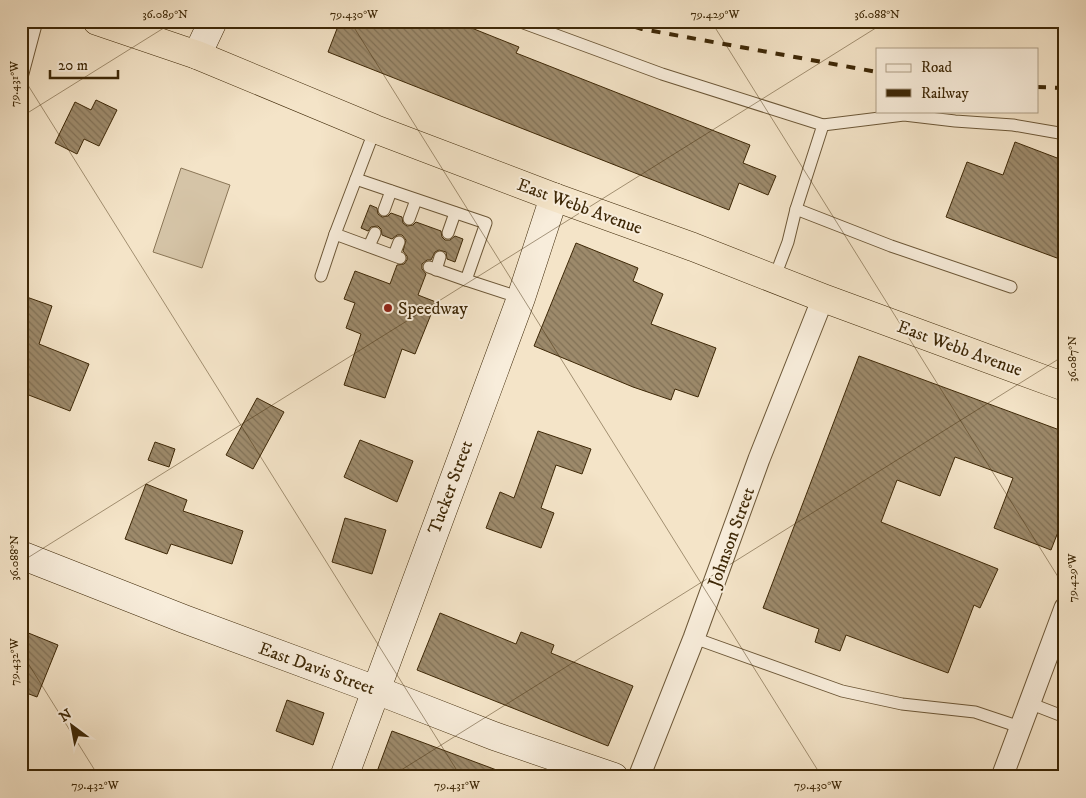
<svg xmlns="http://www.w3.org/2000/svg" width="1086" height="798" font-family="'IM FELL DW Pica',serif">
<style>
.green{fill:#d5c4a7;stroke:#8a7657}
.building{fill:url(#building-back-hatch);stroke:#3e2807}
.lines{fill:none;stroke-linecap:round;stroke-linejoin:round}
.lane-casing{stroke:#6c5737;stroke-width:13}
.street-casing{stroke:#6c5737;stroke-width:23}
.secondary-casing{stroke:#3e2807;stroke-width:29}
.highway-casing{stroke:#3e2807;stroke-width:29}
.lane{stroke:#f8eddb;stroke-width:11}
.street{stroke:#f8eddb;stroke-width:21}
.secondary{stroke:#f8eddb;stroke-width:28}
.highway{stroke:#f4e4c8;stroke-width:28}
.rail{stroke:#3e2807;stroke-width:4;stroke-dasharray:9 9;stroke-linecap:butt}
.ticks{fill:none;stroke:#3e2807;stroke-width:1;stroke-opacity:0.45}
.poi-dot{fill:#8f2418;stroke:#f8eddb;stroke-width:2}
.labels{text-anchor:middle;stroke-width:4;stroke-linejoin:round;paint-order:stroke}
.street-label{font-size:18px;fill:#3e2807;stroke:#f8eddb}
.poi-label{font-size:18px;fill:#3e2807;stroke:#f8eddb;text-anchor:start}
.neatline{fill:none;stroke:#3e2807;stroke-width:2}
.ticks-label{font-size:12px;text-anchor:middle;fill:#3e2807}
</style>
<defs>
<pattern id="building-back-hatch" width="6" height="6" patternUnits="userSpaceOnUse" patternTransform="scale(1.25)"><rect width="6" height="6" fill="#9d8a6b"/><path d="M-1 5l2 2M0 0l6 6M5-1l2 2" fill="none" stroke="#817156"/></pattern>
</defs>
<rect width="100%" height="100%" fill="#f4e4c8"/>
<filter id="stains"><feTurbulence type="fractalNoise" baseFrequency=".004" numOctaves="4"/><feColorMatrix values="0 0 0 0 .2 0 0 0 0 .09 0 0 0 0 .02 0 0 0 .5 -.17"/></filter>
<radialGradient id="worn" r=".72"><stop offset=".6" stop-color="#630" stop-opacity="0"/><stop offset="1" stop-color="#630" stop-opacity=".3"/></radialGradient>
<!-- green -->
<path class="green" d="M181,168L230,185L202,268L153,252Z"/>
<!-- building -->
<g class="building">
<path d="M340,21H454L519,47L516,53L750,145L743,163L776,176L768,195L739,183L729,210L328,52Z"/>
<path d="M96,100L117,110L99,146L84,139L77,154L55,143L75,102L91,110Z"/>
<path d="M1015,142L1065,161V261L946,217L967,162L1003,175Z"/>
<path d="M370,205L377,208L378,214L382,217L388,216L391,213L402,217L403,223L407,226L413,225L416,222L441,231L442,237L445,240H450L455,236L463,239L455,262L447,259L446,252L439,250L435,252L431,260H427L422,264V269L426,274L418,295L436,302L415,354L402,349L385,398L344,385L361,334L346,328L355,303L344,299L355,271L390,284L397,265L404,264L407,260V256L403,251L406,240L402,235H397L392,239L382,235L381,229L378,226L371,227L368,231L361,228Z"/>
<path d="M576,243L638,268L633,281L663,294L651,324L716,348L698,397L675,389L671,400L633,387L534,346Z"/>
<path d="M21,295L52,306L39,344L89,364L70,411L21,392Z"/>
<path d="M859,356L1065,432V514L1051,550L994,528L1013,478L955,457L940,496L897,480L881,522L998,569L980,608L974,605L948,673L846,635L840,651L815,642L819,629L763,608Z"/>
<path d="M257,398L284,412L253,469L226,455Z"/>
<path d="M538,431L591,449L582,474L556,465L541,508L554,513L541,548L486,528L500,492L514,498Z"/>
<path d="M360,440L413,461L397,502L344,477Z"/>
<path d="M155,442L175,449L169,467L148,460Z"/>
<path d="M146,484L187,500L183,511L243,531L232,564L171,544L167,554L125,539Z"/>
<path d="M345,518L386,530L372,574L332,562Z"/>
<path d="M440,613L516,644L521,632L554,645L551,653L633,686L608,746L417,670Z"/>
<path d="M21,630L58,645L37,697L21,691Z"/>
<path d="M287,700L324,713L313,745L276,731Z"/>
<path d="M392,731L510,775V777H375Z"/>
</g>
<g class="lines">
<defs>
<g id="lane">
<path d="M518,21L662,74L823,125L796,209L788,242L774,279"/>
<path d="M21,81L37,21"/>
<path d="M823,125L904,115L955,121L1013,125L1065,134"/>
<path d="M375,129L356,179L486,223L466,280L521,298"/>
<path d="M356,179L335,234L400,258"/>
<path d="M796,209L891,246L1011,287"/>
<path d="M384,210L391,191"/>
<path d="M409,219L416,200"/>
<path d="M448,233L455,213"/>
<path d="M369,246L375,233"/>
<path d="M394,255L399,242"/>
<path d="M429,267L466,280"/>
<path d="M436,270L440,257"/>
<path d="M321,276L335,234"/>
<path d="M694,638L842,691L902,704L975,712L1020,727"/>
<path d="M1029,703L1065,717"/>
</g>
<g id="street">
<path d="M639,777L694,638L759,459L823,298"/>
<path d="M1002,777L1065,608"/>
</g>
<g id="secondary">
<path d="M197,55L213,21"/>
<path d="M21,555L184,619L376,690L494,736L614,777"/>
<path d="M344,777L521,298L554,197"/>
</g>
<path id="highway" d="M97,21L197,55L375,129L554,197L693,247L823,298L1065,387"/>
</defs>
<!-- lane casing -->
<use href="#lane" class="lane-casing"/>
<!-- street casing -->
<use href="#street" class="street-casing"/>
<!-- secondary casing -->
<use href="#secondary" class="secondary-casing"/>
<!-- highway casing -->
<use href="#highway" class="highway-casing"/>
<!-- lane -->
<use href="#lane" class="lane"/>
<!-- street -->
<use href="#street" class="street"/>
<!-- secondary -->
<use href="#secondary" class="secondary"/>
<!-- highway -->
<use href="#highway" class="highway"/>
<!-- rail -->
<g class="rail">
<path d="M617,21L642,29L877,72"/>
<path d="M1037,87L1065,88"/>
</g>
</g>
<!-- ticks -->
<path class="ticks" d="M350,21L822,777M711,21L1065,588M21,74L461,777M21,117L175,21M21,562L887,21M21,652L99,777M390,777L1065,355"/>
<!-- markers -->
<circle class="poi-dot" cx="388" cy="308" r="5"/>
<g class="labels">
<!-- street labels -->
<g class="street-label">
<text transform="translate(580 206) rotate(20)" y="6">East Webb Avenue</text>
<text transform="translate(960 348) rotate(20)" y="6">East Webb Avenue</text>
<text transform="translate(450 487) rotate(-70)" y="6">Tucker Street</text>
<text transform="translate(731 537) rotate(-70)" y="6">Johnson Street</text>
<text transform="translate(317 668) rotate(20)" y="6">East Davis Street</text>
</g>
<!-- poi labels -->
<g class="poi-label">
<text x="398" y="314">Speedway</text>
</g>
</g>
<!-- margin -->
<rect width="1086" height="798" fill="none" stroke="#f4e4c8" stroke-width="55"/>
<!-- legend -->
<rect x="876" y="48" width="162" height="65" fill="#f8eddb" stroke="#ae9e86"/>
<rect x="886" y="64" width="25" height="8" fill="#f8eddb" stroke="#ae9e86"/>
<text x="921" y="72" font-size="15" fill="#3e2807">Road</text>
<rect x="886" y="89" width="25" height="8" fill="#3e2807" stroke="#ae9e86"/>
<text x="921" y="98" font-size="15" fill="#3e2807">Railway</text>
<!-- north arrow -->
<g transform="translate(72 726) rotate(328)" stroke="#f8eddb" stroke-width="4" paint-order="stroke">
<path d="M0-4L9 19L0 12L-9 19Z" fill="#3e2807"/>
<text y="-8" font-size="14" font-weight="bold" text-anchor="middle" fill="#3e2807">N</text>
</g>
<!-- scale -->
<path d="M50 70v8h68v-8" fill="none" stroke="#3e2807" stroke-width="2.5"/>
<text x="58" y="70" font-size="15" fill="#3e2807" stroke="#f8eddb" stroke-width="4" paint-order="stroke">20 m</text>
<rect x="28" y="28" width="1030" height="742" class="neatline"/>
<g class="ticks-label">
<text x="165" y="18">36.089°N</text>
<text x="354" y="18">79.430°W</text>
<text x="715" y="18">79.429°W</text>
<text x="877" y="18">36.088°N</text>
<text transform="translate(14 84) rotate(-90)" y="4">79.431°W</text>
<text transform="translate(1072 359) rotate(-90)" y="4">36.087°N</text>
<text transform="translate(14 558) rotate(-90)" y="4">36.088°N</text>
<text transform="translate(1072 578) rotate(-90)" y="4">79.429°W</text>
<text transform="translate(14 662) rotate(-90)" y="4">79.432°W</text>
<text x="95" y="789">79.432°W</text>
<text x="457" y="789">79.431°W</text>
<text x="818" y="789">79.430°W</text>
</g>
<rect width="100%" height="100%" filter="url(#stains)"/>
<rect width="100%" height="100%" fill="url(#worn)"/>
</svg>
